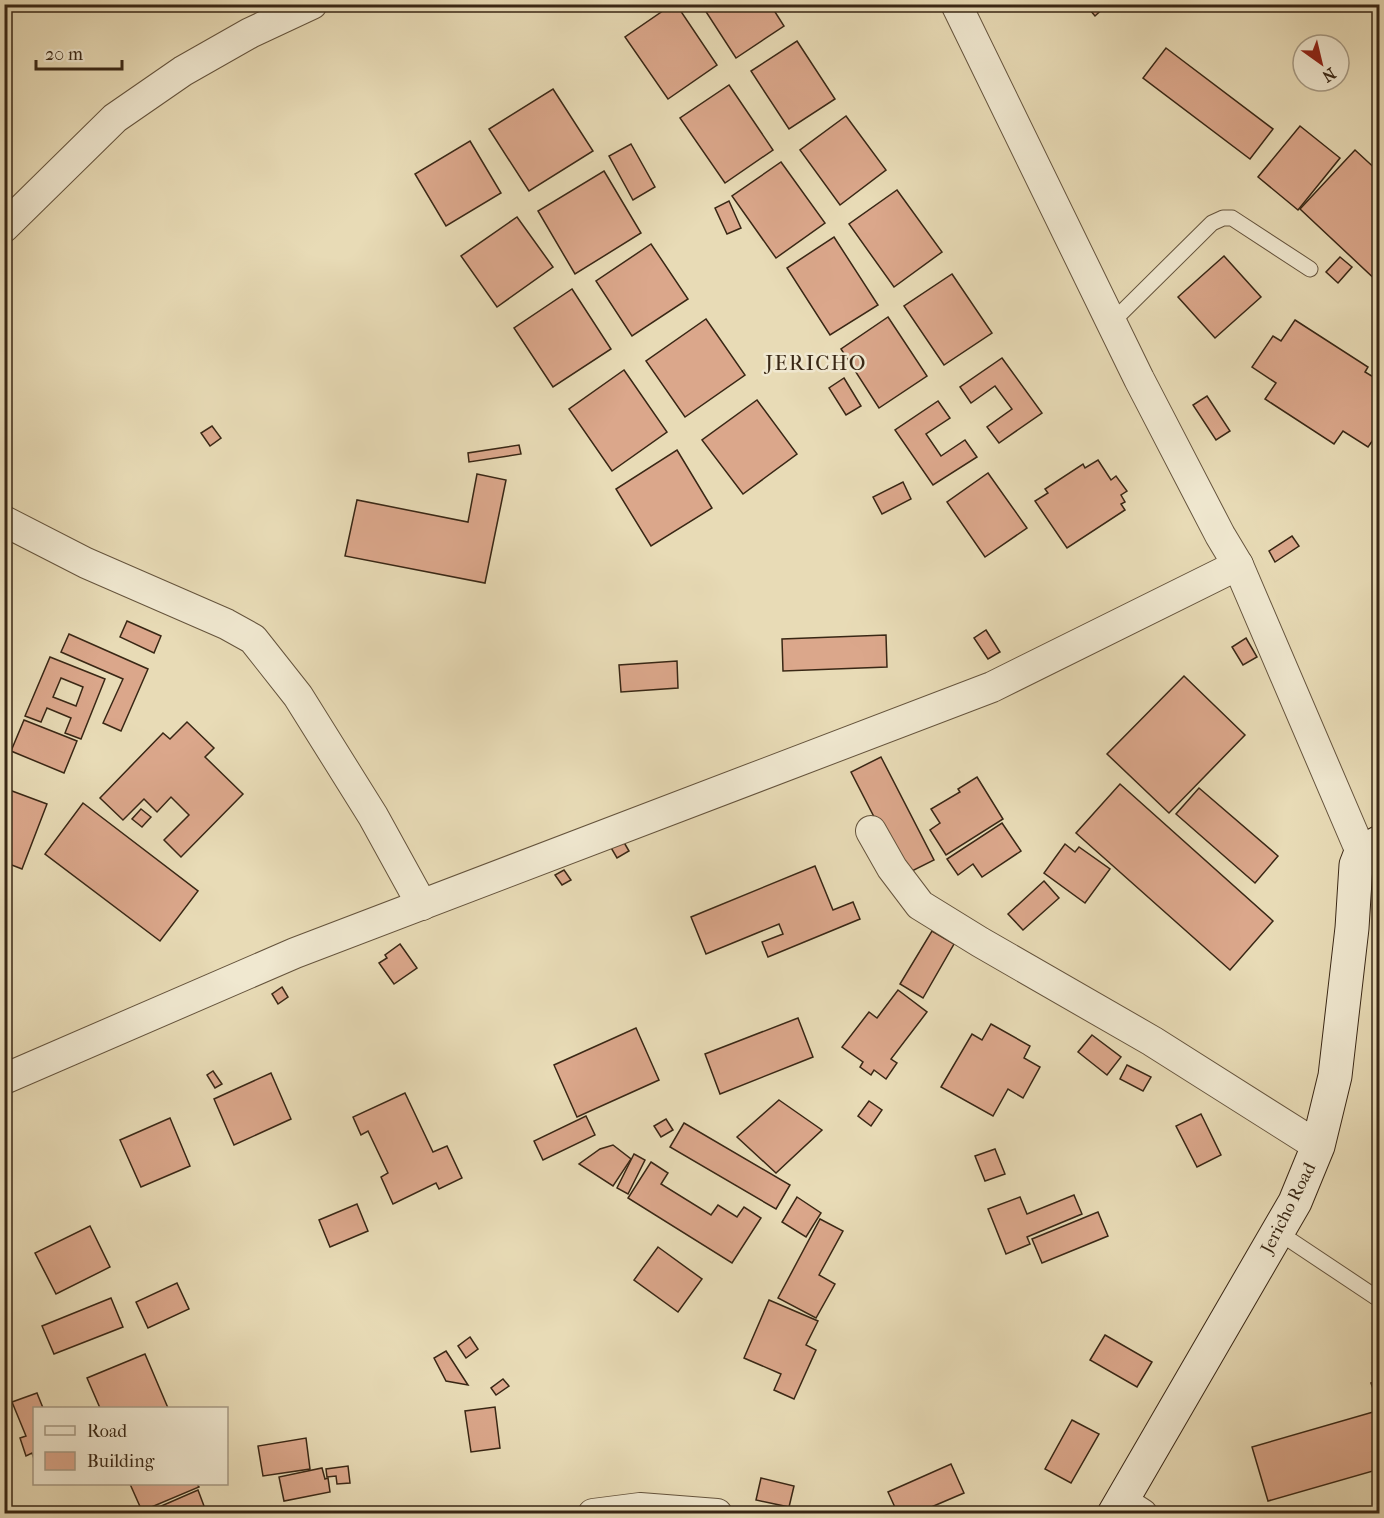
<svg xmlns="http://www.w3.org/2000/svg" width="1384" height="1518" font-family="'IM FELL French Canon',serif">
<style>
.building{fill:#dba78b;stroke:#392715;stroke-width:1.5;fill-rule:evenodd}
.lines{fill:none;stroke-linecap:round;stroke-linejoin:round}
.lane-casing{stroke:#65543d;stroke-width:17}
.street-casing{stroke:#65543d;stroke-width:32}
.secondary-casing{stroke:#392715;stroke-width:35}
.lane{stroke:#f0e8d0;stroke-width:15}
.street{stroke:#f0e8d0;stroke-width:30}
.secondary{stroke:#f0e8d0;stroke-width:33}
.labels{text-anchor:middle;stroke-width:5;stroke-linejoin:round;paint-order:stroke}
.street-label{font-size:18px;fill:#392715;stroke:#f0e8d0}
.quarter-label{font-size:21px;letter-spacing:1.5px;fill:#392715;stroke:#f0e8d0}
</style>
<rect width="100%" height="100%" fill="#e8dbb6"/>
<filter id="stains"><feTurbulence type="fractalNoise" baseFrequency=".00333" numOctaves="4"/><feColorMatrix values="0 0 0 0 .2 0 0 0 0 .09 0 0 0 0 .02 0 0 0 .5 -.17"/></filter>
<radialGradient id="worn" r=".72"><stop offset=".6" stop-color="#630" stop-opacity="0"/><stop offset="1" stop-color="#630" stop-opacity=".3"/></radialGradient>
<!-- building -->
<g class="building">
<path d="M673,4H676L717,65L668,99L625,37Z"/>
<path d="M701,4H770L784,26L736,58Z"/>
<path d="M1085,4H1108L1095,16Z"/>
<path d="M797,41L835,99L789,129L751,71Z"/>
<path d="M1166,48L1273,129L1250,159L1143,78Z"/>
<path d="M729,85L773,150L725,183L680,118Z"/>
<path d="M553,89L593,151L529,191L489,129Z"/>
<path d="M846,116L886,170L840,205L800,150Z"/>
<path d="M1300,126L1340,158L1298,210L1258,177Z"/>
<path d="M470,141L501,193L446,226L415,174Z"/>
<path d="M631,144L655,187L633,200L609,156Z"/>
<path d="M1355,150L1380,173V284L1300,209Z"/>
<path d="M781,162L825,223L776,258L732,196Z"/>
<path d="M604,171L641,233L575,274L538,211Z"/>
<path d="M897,190L942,252L894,287L849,224Z"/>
<path d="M729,201L741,228L727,234L715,208Z"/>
<path d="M517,217L553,267L497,307L461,256Z"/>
<path d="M834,237L878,305L830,335L787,268Z"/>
<path d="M651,244L688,299L632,336L596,281Z"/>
<path d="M1224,256L1261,297L1215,338L1178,297Z"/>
<path d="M1340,257L1352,267L1338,283L1326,272Z"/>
<path d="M952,274L992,333L944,365L904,306Z"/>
<path d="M572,289L611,349L553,387L514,328Z"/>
<path d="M888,317L927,376L879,408L841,349Z"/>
<path d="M706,319L745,375L685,417L646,361Z"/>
<path d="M1295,320L1368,367L1365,372L1380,381V430L1368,447L1343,431L1334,444L1265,399L1276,383L1252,367L1273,336L1281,341Z"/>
<path d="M1002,358L1042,413L999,443L987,427L1012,409L995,386L971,403L960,387Z"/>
<path d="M624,370L667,432L612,471L569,409Z"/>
<path d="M844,378L861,406L846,415L829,388Z"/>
<path d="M1207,396L1230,431L1216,440L1193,405Z"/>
<path d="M757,400L797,454L743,494L702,440Z"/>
<path d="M938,401L950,418L926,434L941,456L965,440L977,457L933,485L895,430Z"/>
<path d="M212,426L221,438L210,446L201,433Z"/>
<path d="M519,445L521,454L469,462L468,453Z"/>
<path d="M677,450L712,508L651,546L616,489Z"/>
<path d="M1098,460L1111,480L1116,476L1127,491L1121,495L1125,502L1121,504L1125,510L1067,548L1035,501L1048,493L1045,489L1083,464L1085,468Z"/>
<path d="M988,473L1027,528L985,557L947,502Z"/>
<path d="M477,474L506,480L485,583L345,556L357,500L468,522Z"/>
<path d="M903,482L911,499L882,514L873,497Z"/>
<path d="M1292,536L1299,546L1275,562L1269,551Z"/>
<path d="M127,621L161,636L154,653L120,637Z"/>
<path d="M986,630L1000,652L988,659L974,638Z"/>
<path d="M69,634L148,669L121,731L103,723L123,679L61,652Z"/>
<path d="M886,635L887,667L783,671L782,639Z"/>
<path d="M1246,638L1257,657L1243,665L1232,647Z"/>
<path d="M50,657L105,679L81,739L65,733L71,718L47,708L41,722L25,716ZM61,678L83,687L76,706L53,697Z"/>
<path d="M677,661L678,688L621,692L619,665Z"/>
<path d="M1184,676L1245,735L1169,813L1107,754Z"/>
<path d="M24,720L77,741L64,773L11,751Z"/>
<path d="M187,722L214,748L205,757L243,794L181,857L164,840L189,815L171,797L157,812L144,799L123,820L100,798L163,733L170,739Z"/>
<path d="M881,757L934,860L904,875L851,772Z"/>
<path d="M977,777L1003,819L946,855L930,830L940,823L931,809L960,792L958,789Z"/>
<path d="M1120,784L1273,921L1230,970L1076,833Z"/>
<path d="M4,788L47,804L22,869L4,862Z"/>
<path d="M1199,788L1278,856L1255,883L1176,814Z"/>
<path d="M83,803L198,891L160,941L45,854Z"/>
<path d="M141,809L151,817L142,827L132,819Z"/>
<path d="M1002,823L1021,851L982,877L973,864L958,875L947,859Z"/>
<path d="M622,839L629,851L617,858L610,846Z"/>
<path d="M1065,844L1075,852L1079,847L1110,869L1085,903L1044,873Z"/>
<path d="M815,866L833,910L853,902L860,919L768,957L762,942L783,934L779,924L706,954L691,917Z"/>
<path d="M564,870L571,880L562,885L555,875Z"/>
<path d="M1044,881L1059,898L1023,930L1008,914Z"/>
<path d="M932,931L954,944L923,998L900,984Z"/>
<path d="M400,944L417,968L394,984L379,963L387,958L385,955Z"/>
<path d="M282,987L288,997L278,1004L272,994Z"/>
<path d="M898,990L927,1012L891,1059L897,1063L886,1079L874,1070L871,1075L860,1067L863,1062L842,1047L869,1012L877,1018Z"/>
<path d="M798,1018L813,1057L720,1094L705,1054Z"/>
<path d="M991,1024L1030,1046L1024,1058L1040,1067L1023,1098L1008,1089L993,1116L941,1087L972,1034L982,1040Z"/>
<path d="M636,1028L659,1080L577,1117L554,1065Z"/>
<path d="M1092,1035L1121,1057L1107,1075L1078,1052Z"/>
<path d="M1127,1065L1151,1077L1143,1091L1120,1079Z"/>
<path d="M213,1071L222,1084L215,1088L207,1075Z"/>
<path d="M271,1073L291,1119L234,1145L214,1099Z"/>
<path d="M405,1093L433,1152L447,1146L462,1178L439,1189L436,1183L393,1204L381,1177L388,1173L368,1131L361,1135L353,1117Z"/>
<path d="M779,1100L822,1130L776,1173L737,1137Z"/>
<path d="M869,1101L882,1110L871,1126L858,1116Z"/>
<path d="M1201,1114L1221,1155L1197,1167L1176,1126Z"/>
<path d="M586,1116L595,1135L543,1160L534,1141Z"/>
<path d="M170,1118L190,1166L141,1187L120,1140Z"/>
<path d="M666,1119L673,1130L661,1137L654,1126Z"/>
<path d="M684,1123L790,1185L776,1209L670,1147Z"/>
<path d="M613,1145L631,1159L613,1186L579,1164L600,1149Z"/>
<path d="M995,1149L1005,1174L985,1181L975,1156Z"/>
<path d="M634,1154L645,1160L628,1194L617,1188Z"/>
<path d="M651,1162L668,1173L661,1184L711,1215L718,1205L737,1217L744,1207L761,1218L732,1263L628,1198Z"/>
<path d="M1074,1195L1082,1214L1027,1237L1030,1244L1006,1254L988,1209L1020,1197L1027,1214Z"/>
<path d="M797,1197L821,1213L806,1237L782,1222Z"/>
<path d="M357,1204L368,1231L330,1247L319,1220Z"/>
<path d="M1098,1212L1108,1236L1042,1263L1032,1239Z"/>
<path d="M820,1219L843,1231L819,1275L835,1284L816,1318L778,1298Z"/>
<path d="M90,1226L110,1267L56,1294L35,1253Z"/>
<path d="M658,1247L702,1279L678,1312L634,1280Z"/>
<path d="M177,1283L189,1309L148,1328L136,1302Z"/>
<path d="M111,1298L123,1327L54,1354L42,1326Z"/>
<path d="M769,1300L818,1321L806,1345L816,1350L794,1399L774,1390L781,1374L744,1358Z"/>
<path d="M1105,1335L1152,1362L1137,1387L1090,1360Z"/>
<path d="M470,1337L478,1349L466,1358L458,1346Z"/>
<path d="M446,1351L468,1385L446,1381L434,1358Z"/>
<path d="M145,1354L168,1408H100L87,1378Z"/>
<path d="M503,1379L509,1386L496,1395L491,1388Z"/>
<path d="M1380,1380V1406H1379L1371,1383Z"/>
<path d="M37,1393L43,1408H34V1459L32,1453L26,1456L20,1438L26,1436L12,1402Z"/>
<path d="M495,1407L500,1448L471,1452L465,1411Z"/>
<path d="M1380,1410V1469L1268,1501L1252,1447Z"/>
<path d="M1072,1420L1099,1434L1071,1483L1045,1469Z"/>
<path d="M306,1438L310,1469L263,1476L258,1446Z"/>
<path d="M951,1464L964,1493L915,1514H898L888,1492Z"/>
<path d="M348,1466L350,1483L337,1484L336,1476L327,1477L326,1469Z"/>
<path d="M322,1468L325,1479L328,1478L330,1492L284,1501L279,1477Z"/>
<path d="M761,1478L794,1486L789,1507L756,1500Z"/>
<path d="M130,1484H197L199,1487L142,1511Z"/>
<path d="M198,1490L207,1514H143Z"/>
</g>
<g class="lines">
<defs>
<g id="lane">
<path d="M1111,323L1212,223L1223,218H1232L1310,269"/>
<path d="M1278,1232L1380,1300"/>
</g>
<g id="street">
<path d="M956,4L1139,379L1220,535L1238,565L1361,852"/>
<path d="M4,227L115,118L183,71L250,33L312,4"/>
<path d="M4,521L86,563L226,624L253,639L298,696L373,816L422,905"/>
<path d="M871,831L892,868L920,905L980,942L1152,1041L1318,1146"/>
<path d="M4,1079L295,953L992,687L1238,565"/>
<path d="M1122,1501L1142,1514"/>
<path d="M593,1514L640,1508L717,1514"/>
</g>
<path id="secondary" d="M1114,1514L1295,1202L1318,1146L1335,1076L1352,928L1356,865L1361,852L1380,842"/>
</defs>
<!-- lane casing -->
<use href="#lane" class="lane-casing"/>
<!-- street casing -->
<use href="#street" class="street-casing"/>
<!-- secondary casing -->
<use href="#secondary" class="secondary-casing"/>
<!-- lane -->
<use href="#lane" class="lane"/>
<!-- street -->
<use href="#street" class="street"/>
<!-- secondary -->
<use href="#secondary" class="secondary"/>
</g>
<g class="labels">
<!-- street labels -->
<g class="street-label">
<text transform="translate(1288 1208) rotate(-63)" y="6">Jericho Road</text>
</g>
<!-- quarter labels -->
<g class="quarter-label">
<text x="816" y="370">JERICHO</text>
</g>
</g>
<!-- margin -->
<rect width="1384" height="1518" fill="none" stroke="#e8dbb6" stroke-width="24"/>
<rect x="6" y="6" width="1372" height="1506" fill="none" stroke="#392715" stroke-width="3"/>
<rect x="12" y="12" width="1360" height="1494" fill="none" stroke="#392715" stroke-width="1.5"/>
<!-- legend -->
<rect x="33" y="1407" width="195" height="78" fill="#f0e8d0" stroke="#a79b85" stroke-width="1.5"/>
<rect x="45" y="1426" width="30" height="9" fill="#f0e8d0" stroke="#a79b85" stroke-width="1.5"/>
<text x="87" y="1437" font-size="18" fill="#392715">Road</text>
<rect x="45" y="1452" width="30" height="18" fill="#dba78b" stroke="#a79b85" stroke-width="1.5"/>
<text x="87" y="1467" font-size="18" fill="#392715">Building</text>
<!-- north arrow -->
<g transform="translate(1321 63) rotate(146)"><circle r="28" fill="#f0e8d0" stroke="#a79b85" stroke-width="1.5"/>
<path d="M0-4.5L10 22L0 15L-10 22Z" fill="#8f2418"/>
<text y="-9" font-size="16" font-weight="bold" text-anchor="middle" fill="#392715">N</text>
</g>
<!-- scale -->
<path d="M36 60v9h86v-9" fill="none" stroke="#392715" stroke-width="3"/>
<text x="45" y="60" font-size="18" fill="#392715" stroke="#f0e8d0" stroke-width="4.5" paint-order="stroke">20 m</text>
<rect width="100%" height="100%" filter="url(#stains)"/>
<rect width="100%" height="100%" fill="url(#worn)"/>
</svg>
